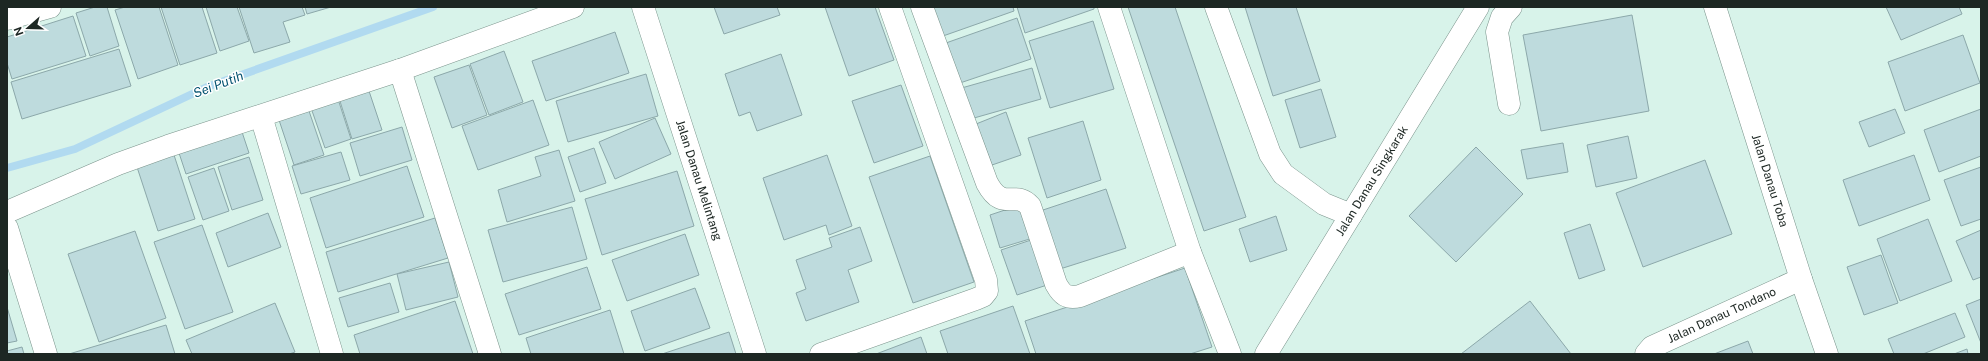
<svg xmlns="http://www.w3.org/2000/svg" width="1988" height="361" font-family="'Public Sans',sans-serif">
<style>
.lines{fill:none;stroke-linecap:round;stroke-linejoin:round}
.stream{stroke:#b1daf0;stroke-width:8}
.building{fill:#bedbdd;stroke:#8ca8aa}
.minor-casing{stroke:#7b948c;stroke-width:23}
.minor{stroke:#fff;stroke-width:22}
.labels{text-anchor:middle;stroke-width:3;stroke-linejoin:round;paint-order:stroke}
.street-label{font-size:12px;fill:#1d2723;stroke:#fff}
.water-label{font-size:13px;font-style:italic;fill:#045371;stroke:#fff}
</style>
<rect width="100%" height="100%" fill="#d8f3ea"/>
<g class="lines">
<!-- stream -->
<path class="stream" d="M7,168L75,149L207,87L433,7"/>
</g>
<!-- building -->
<g class="building">
<path d="M95,7H107L119,46L90,56L76,13Z"/>
<path d="M125,7H159L178,65L138,79L115,10Z"/>
<path d="M161,7H202L217,53L180,65Z"/>
<path d="M206,7H237L249,41L220,51Z"/>
<path d="M239,7H302L305,15L283,22L290,42L254,53Z"/>
<path d="M305,7H331L307,14Z"/>
<path d="M714,7H777L780,15L724,34Z"/>
<path d="M825,7H875L894,60L849,76Z"/>
<path d="M932,7H1013L1014,11L943,36Z"/>
<path d="M1017,7H1094V9L1025,33Z"/>
<path d="M1128,7H1175L1246,217L1204,231Z"/>
<path d="M1245,7H1296L1320,81L1273,96Z"/>
<path d="M1886,7H1959L1962,14L1901,40Z"/>
<path d="M1632,15L1649,111L1541,131L1523,35Z"/>
<path d="M73,16L86,56L12,79L7,63V37Z"/>
<path d="M1017,18L1031,59L957,84L943,44Z"/>
<path d="M1093,21L1114,89L1050,108L1029,41Z"/>
<path d="M615,32L629,73L546,101L532,61Z"/>
<path d="M1963,35L1980,83L1905,111L1888,62Z"/>
<path d="M119,49L131,86L22,119L11,82Z"/>
<path d="M504,51L523,102L489,115L470,64Z"/>
<path d="M781,54L802,115L757,131L750,112L739,116L725,74Z"/>
<path d="M469,65L487,115L452,128L434,77Z"/>
<path d="M1032,68L1041,99L967,120L958,89Z"/>
<path d="M646,74L658,116L568,142L556,101Z"/>
<path d="M367,85L382,130L352,139L338,95Z"/>
<path d="M901,85L923,146L874,163L852,101Z"/>
<path d="M1321,89L1336,137L1300,148L1285,100Z"/>
<path d="M337,96L351,139L325,148L310,105Z"/>
<path d="M533,100L549,145L478,170L462,126Z"/>
<path d="M1895,109L1905,133L1869,147L1859,122Z"/>
<path d="M1981,109V156L1939,172L1924,130Z"/>
<path d="M309,111L324,155L294,165L279,120Z"/>
<path d="M1006,112L1021,155L992,165L976,124Z"/>
<path d="M655,118L671,154L615,179L599,142Z"/>
<path d="M1083,121L1101,180L1047,198L1028,138Z"/>
<path d="M402,127L412,160L360,176L350,143Z"/>
<path d="M241,129L249,153L186,174L178,150Z"/>
<path d="M1628,136L1637,178L1596,187L1587,145Z"/>
<path d="M1563,143L1568,172L1527,179L1521,150Z"/>
<path d="M1476,147L1523,194L1456,262L1409,216Z"/>
<path d="M594,148L606,183L580,192L568,157Z"/>
<path d="M559,150L575,201L507,222L498,190L541,176L535,157Z"/>
<path d="M173,152L195,219L158,231L136,164Z"/>
<path d="M341,152L350,180L301,194L292,166Z"/>
<path d="M827,155L852,226L829,235L826,225L784,240L763,178Z"/>
<path d="M1914,155L1930,200L1859,226L1843,180Z"/>
<path d="M930,156L974,282L913,303L869,177Z"/>
<path d="M249,157L263,200L232,210L218,167Z"/>
<path d="M1705,160L1732,234L1643,267L1616,193Z"/>
<path d="M407,166L424,217L326,248L310,198Z"/>
<path d="M1981,167V219L1961,226L1944,180Z"/>
<path d="M214,168L229,211L203,220L188,177Z"/>
<path d="M677,171L694,226L602,255L585,199Z"/>
<path d="M1106,189L1126,248L1060,269L1040,211Z"/>
<path d="M1023,204L1033,238L1000,248L990,215Z"/>
<path d="M572,207L587,259L503,282L488,230Z"/>
<path d="M268,213L281,247L228,267L216,233Z"/>
<path d="M1276,216L1287,250L1250,262L1239,229Z"/>
<path d="M435,218L448,258L338,292L326,252Z"/>
<path d="M1928,219L1952,281L1900,301L1877,239Z"/>
<path d="M1590,224L1605,270L1579,279L1564,233Z"/>
<path d="M202,225L233,312L185,329L154,242Z"/>
<path d="M860,227L872,261L848,270L859,302L806,321L796,293L806,289L796,260L832,247L829,238Z"/>
<path d="M1981,230V277L1973,280L1956,241Z"/>
<path d="M135,231L166,318L99,342L68,254Z"/>
<path d="M685,234L699,275L627,301L612,260Z"/>
<path d="M1034,239L1050,284L1017,295L1001,250Z"/>
<path d="M1881,255L1898,303L1864,315L1847,267Z"/>
<path d="M449,262L458,297L406,310L397,274Z"/>
<path d="M587,267L601,309L519,335L505,294Z"/>
<path d="M1185,268L1212,347L1190,354H1036L1025,321Z"/>
<path d="M390,283L399,312L348,327L339,298Z"/>
<path d="M695,288L710,328L645,351L631,311Z"/>
<path d="M1981,299V343L1966,305Z"/>
<path d="M455,301L473,354H360L354,335Z"/>
<path d="M1530,301L1571,354H1461Z"/>
<path d="M275,303L295,352L289,354H192L186,340Z"/>
<path d="M1013,306L1030,354H948L940,331Z"/>
<path d="M7,307L17,341L7,343Z"/>
<path d="M610,310L624,354H531L526,338Z"/>
<path d="M1955,313L1965,337L1923,354H1894L1888,339Z"/>
<path d="M166,325L175,354H69Z"/>
<path d="M729,332L736,354H662Z"/>
<path d="M921,337L927,354H876Z"/>
<path d="M1748,341L1753,354H1714Z"/>
<path d="M22,347L24,354H7V351Z"/>
<path d="M1967,349L1968,354H1954Z"/>
</g>
<g class="lines">
<defs>
<g id="minor">
<path id="s1" d="M643,7L755,354"/>
<path d="M922,7L987,183C1003,213 1015,189 1030,206L1056,284C1062,295 1067,299 1080,296L1190,252"/>
<path d="M1109,7L1190,252L1230,354"/>
<path d="M1216,7L1270,154L1283,174L1324,204L1351,215"/>
<path id="s2" d="M1715,7L1801,279L1827,354"/>
<path d="M7,19L50,7"/>
<path d="M400,70L490,354"/>
<path d="M1509,104L1497,32L1502,17L1511,7"/>
<path d="M261,116L332,354"/>
<path d="M7,212L118,164L168,146L400,70L573,7"/>
<path d="M7,228L46,354"/>
<path d="M821,354L976,299L983,296L987,291L986,280L890,7"/>
<path id="s3" d="M1266,354L1478,7"/>
<path id="s4" d="M1646,354L1652,347L1801,279"/>
</g>
</defs>
<!-- minor casing -->
<use href="#minor" class="minor-casing"/>
<!-- minor -->
<use href="#minor" class="minor"/>
</g>
<g class="labels">
<!-- street labels -->
<g class="street-label">
<text dy="4" stroke="none"><textPath href="#s1" startOffset="182">Jalan Danau Melintang</textPath></text>
<text dy="4" stroke="none"><textPath href="#s3" startOffset="203">Jalan Danau Singkarak</textPath></text>
<text dy="4" stroke="none"><textPath href="#s2" startOffset="182">Jalan Danau Toba</textPath></text>
<text dy="4" stroke="none"><textPath href="#s4" startOffset="86">Jalan Danau Tondano</textPath></text>
</g>
<!-- water labels -->
<g class="water-label">
<text transform="translate(218 84) rotate(-21)" y="5">Sei Putih</text>
</g>
</g>
<!-- border -->
<rect width="1988" height="361" fill="none" stroke="#1d2723" stroke-width="16"/>
<!-- north arrow -->
<g transform="translate(28 28) rotate(250)" stroke="#ffffff" stroke-width="3" paint-order="stroke">
<path d="M0-3L7 15L0 10L-7 15Z" fill="#1d2723"/>
<text y="-6" font-size="11" font-weight="bold" text-anchor="middle" fill="#1d2723">N</text>
</g>
</svg>
